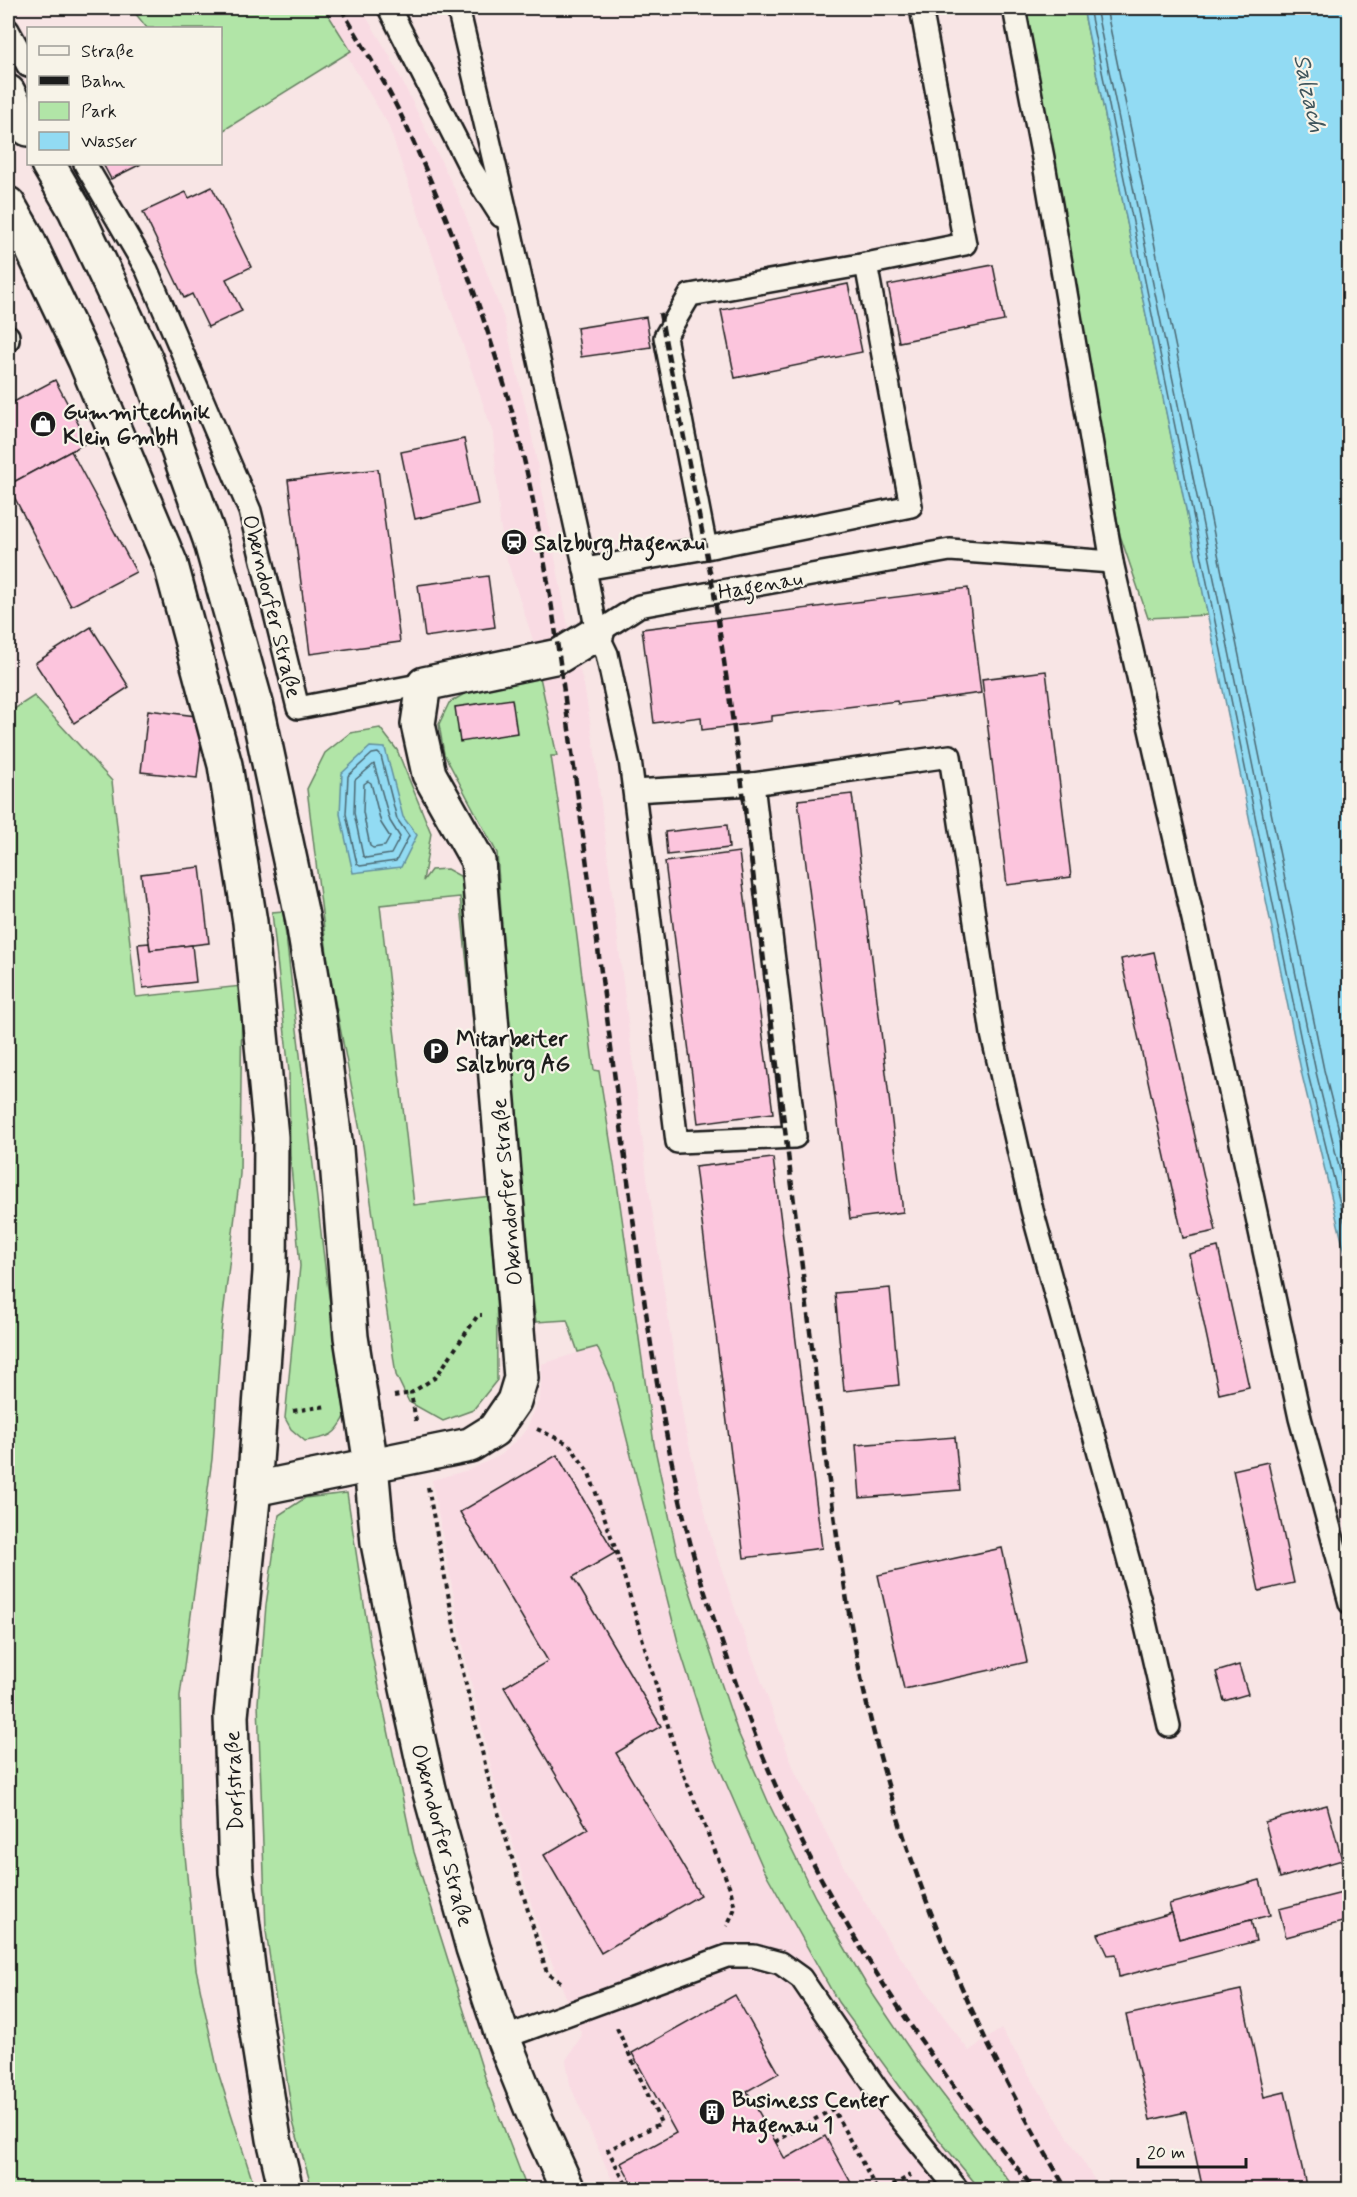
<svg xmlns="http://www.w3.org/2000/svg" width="1357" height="2197" font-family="Mynerve,sans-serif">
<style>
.built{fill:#f9dbe3}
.green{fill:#b1e5a7;stroke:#668062;stroke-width:1.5;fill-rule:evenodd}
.water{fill:#92dbf3;stroke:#638f9d;stroke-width:1.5}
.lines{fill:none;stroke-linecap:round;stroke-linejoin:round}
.shore{stroke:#4b6872;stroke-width:1.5}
.building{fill:#fcc5dd;stroke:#1c1c1c;stroke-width:1.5}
.lane-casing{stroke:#1c1c1c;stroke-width:26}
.street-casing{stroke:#1c1c1c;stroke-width:38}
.secondary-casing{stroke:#1c1c1c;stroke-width:38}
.path{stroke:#1c1c1c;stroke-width:4;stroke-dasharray:4.5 4.5;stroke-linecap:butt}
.lane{stroke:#f7f3e8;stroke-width:21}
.street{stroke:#f7f3e8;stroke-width:33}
.secondary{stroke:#f7f3e8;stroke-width:33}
.rail{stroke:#1c1c1c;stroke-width:4.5;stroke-dasharray:9 4.5;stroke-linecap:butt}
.labels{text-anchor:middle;stroke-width:4.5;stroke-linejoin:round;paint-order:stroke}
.poi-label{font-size:22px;font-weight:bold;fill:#1c1c1c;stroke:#f7f3e8;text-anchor:start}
.street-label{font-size:22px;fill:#1c1c1c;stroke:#f7f3e8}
.water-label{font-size:24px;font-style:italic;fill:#3f555c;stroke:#f7f3e8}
</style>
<rect width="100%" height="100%" fill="#f8e5e5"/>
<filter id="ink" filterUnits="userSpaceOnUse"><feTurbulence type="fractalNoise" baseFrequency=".0167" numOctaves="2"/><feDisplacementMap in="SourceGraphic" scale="12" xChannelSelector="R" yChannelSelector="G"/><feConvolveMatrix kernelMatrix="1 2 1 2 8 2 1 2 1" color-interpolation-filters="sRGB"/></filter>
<g filter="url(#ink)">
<!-- built -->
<g class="built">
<path d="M318,8H361L390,56L459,198L504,319L530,426L569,632L584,685L594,746L647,1177L684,1424L712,1541L741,1626L795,1772L847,1873L890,1943L969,2051L1001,2029L1100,2189H1015L978,2143L921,2066L866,1984L815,1897L770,1806L737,1730L677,1553L654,1444L617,1183L599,1071H594L568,867L551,756L557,755L533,640L507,560L500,524L493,433L388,124Z"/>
<path d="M596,1347L612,1380L680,1650L713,1753L763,1868L838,2002L937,2137L980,2189H616L570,2085L566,2060L582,2035L542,1939L497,1792L466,1661L432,1480L469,1470L501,1455L525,1432L540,1398L542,1364Z"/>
</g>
<!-- green -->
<g class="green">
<path d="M131,8H324L351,51L224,130L220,125V28H147Z"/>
<path d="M1021,8H1083L1208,615L1148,618L1120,535Z"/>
<path d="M540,677L557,756H551L568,867L594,1070L599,1071L617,1183L654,1444L677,1553L737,1730L770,1806L815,1897L866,1984L921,2066L1015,2189H980L937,2137L838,2002L763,1868L713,1753L680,1650L612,1380L597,1347L578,1352L567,1320L536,1322L521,1204L497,853L444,754L439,724L449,703L469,691Z"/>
<path d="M34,696L112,781L136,997L242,986L240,1174L221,1332L212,1459L180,1696L183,1834L196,1969L218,2072L255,2189L8,2190V713Z"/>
<path d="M380,728L397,750L431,833L423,881L431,870L447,869L460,876L465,896L496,1210L497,1380L473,1410L443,1421L409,1402L396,1375L363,1146L329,970L307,789L325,753L350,733ZM460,897L491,1196L414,1205L380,905Z"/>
<path d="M283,911L326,1275L346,1415C335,1437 329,1437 305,1441L291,1429L285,1418L300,1266L290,1155L289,1072L272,912Z"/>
<path d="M347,1493L371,1650L414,1852L488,2087L527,2189H312L293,2122L266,1931L258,1703L266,1605L279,1515L305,1498Z"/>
</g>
<!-- water -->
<g class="water">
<path d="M1083,8H1349V1270L1302,1075Z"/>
<path d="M370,747L385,748L403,817L417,835L401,867L353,873L340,814L342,773Z"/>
</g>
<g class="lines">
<!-- shore -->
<g class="shore">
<path d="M1089,8L1308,1074L1350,1244"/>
<path d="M1096,8L1316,1072L1350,1212"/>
<path d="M1106,8L1324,1070L1350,1174"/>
<path d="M378,753L381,756L397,819L409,836L396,861L360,866L357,864L346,814L348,776L372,754Z"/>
<path d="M374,764L390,821L400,837L391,854L366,858L363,856L354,813L355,780Z"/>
<path d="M368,781L371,783L381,823L390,837L385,846L373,848L370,846L363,812L364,784Z"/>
</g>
</g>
<!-- building -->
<g class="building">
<path d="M103,164H141L111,179Z"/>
<path d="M212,187L251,267L226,279L242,311L208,327L192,294L184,298L143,212L186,192L189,198Z"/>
<path d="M993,265L1004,321L899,342L888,285Z"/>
<path d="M848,284L862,352L735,378L721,310Z"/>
<path d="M646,317L651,347L581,357L577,328Z"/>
<path d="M55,380L88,442L8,485V405Z"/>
<path d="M464,439L478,504L415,519L401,452Z"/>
<path d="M71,451L136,572L71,606L8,485Z"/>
<path d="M378,469L400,642L310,654L288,480Z"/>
<path d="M488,576L495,627L425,637L418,585Z"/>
<path d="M968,588L981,693L898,704L897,701L772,716V721L702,730L701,717L654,723L642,629Z"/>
<path d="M91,627L129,687L74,723L35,663Z"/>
<path d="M1046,671L1071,877L1007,885L982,679Z"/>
<path d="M512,699L517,733L460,742L455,707Z"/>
<path d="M148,710L204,717L197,778L141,772Z"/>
<path d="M852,794L903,1212L850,1219L798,800Z"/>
<path d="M727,825L729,848L667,855L665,832Z"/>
<path d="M739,852L773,1113L698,1123L665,862Z"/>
<path d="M200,867L209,943L150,950L141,874Z"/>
<path d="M149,943L150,950L192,945L196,982L143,988L138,944Z"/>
<path d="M1154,952L1216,1231L1183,1238L1121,959Z"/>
<path d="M773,1158L822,1548L744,1558L695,1167Z"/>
<path d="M1218,1247L1249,1387L1219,1394L1189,1254Z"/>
<path d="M890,1288L899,1385L844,1391L835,1293Z"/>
<path d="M955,1437L960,1490L860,1498L856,1445Z"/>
<path d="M557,1455L615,1553L573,1577L661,1726L616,1753L700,1895L601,1953L544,1855L588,1829L504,1687L548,1661L460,1512Z"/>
<path d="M1268,1462L1294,1583L1259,1591L1233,1470Z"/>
<path d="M1002,1548L1027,1662L904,1689L878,1575Z"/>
<path d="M1239,1665L1248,1694L1224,1701L1216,1672Z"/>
<path d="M1327,1805L1342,1860L1280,1878L1265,1822Z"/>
<path d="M1260,1880L1270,1915L1179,1939L1169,1904Z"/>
<path d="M1350,1891V1920L1286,1937L1279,1909Z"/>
<path d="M1172,1913L1179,1939L1251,1920L1256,1941L1119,1977L1116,1954L1108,1955L1098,1934Z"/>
<path d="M1241,1990L1264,2097L1285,2092L1307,2190H1203L1186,2112L1150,2120L1126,2015Z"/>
<path d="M735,1995L779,2073L747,2091L785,2159L825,2136L855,2190H636L621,2163L676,2133L632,2053Z"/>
</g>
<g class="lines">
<defs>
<g id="lane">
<path d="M389,8L471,169L501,216"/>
<path d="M458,8L510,229L585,569L597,633L607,654L630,760L634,791L677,1142L795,1137L753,784L634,791"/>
<path d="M1014,8L1043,158L1112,562L1193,919L1300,1418L1350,1603"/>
<path d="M8,30L28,66"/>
<path d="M85,164L147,270L250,511L298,708L424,684"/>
<path d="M866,264L965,244L921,8"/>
<path d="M8,336V340"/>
<path d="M585,569L706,548L911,506L866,264L690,295L665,337L706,548"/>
<path d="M597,633L639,606L950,550L1112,562"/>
<path d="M753,784L950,756L992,1034L1032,1210L1142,1609L1169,1726"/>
<path d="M503,2038L727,1956H754L780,1963L801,1978L879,2092L958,2190"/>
</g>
<g id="street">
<path d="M8,204L24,232L85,360L171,565L225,765L250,922L271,1137L270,1272L254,1489L231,1716L236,1872L254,2014L274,2139L286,2190"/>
<path d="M254,1489L470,1445L494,1430L514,1401L521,1378L478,861L429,774L418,724L424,684L559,656L597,633"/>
</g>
<g id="secondary">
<path d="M8,92L28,129"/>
<path d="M48,164L75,210L145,358L210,539L257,707L302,916L321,1031L336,1149L351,1337L371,1465L378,1543L403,1670L429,1789L473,1948L503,2038L534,2115L568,2190"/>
</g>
</defs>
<!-- lane casing -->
<use href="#lane" class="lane-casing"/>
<!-- street casing -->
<use href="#street" class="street-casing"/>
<!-- secondary casing -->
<use href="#secondary" class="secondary-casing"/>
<!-- path -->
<g class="path">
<path d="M394,1396L411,1393"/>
<path d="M293,1411L327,1406"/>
<path d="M416,1421L411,1393L436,1377L478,1315H482"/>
<path d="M537,1429L569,1444L589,1473L618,1556L679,1763L730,1888L735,1908L727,1926"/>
<path d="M428,1487L462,1668L491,1789L547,1973L564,1984"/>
<path d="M617,2028L661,2123L608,2150L629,2190"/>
<path d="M775,2142L833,2109L877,2190"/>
<path d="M885,2190L911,2175"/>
</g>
<!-- lane -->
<use href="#lane" class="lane"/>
<!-- street -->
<use href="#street" class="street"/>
<!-- secondary -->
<use href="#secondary" class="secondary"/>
<!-- rail -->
<g class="rail">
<path d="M341,8C366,51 393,95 413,141C453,229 487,322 513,415C543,528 558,645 573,760C591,895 609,1031 626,1166C643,1293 659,1421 691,1546C701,1583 714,1620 727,1657C738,1690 750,1723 763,1756C828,1914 926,2058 1035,2190"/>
<path d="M660,313L714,593L742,784L827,1468C839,1547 849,1627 867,1705C907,1876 976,2039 1067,2190"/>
</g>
</g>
</g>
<!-- icons -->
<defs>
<symbol id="shop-disc" viewBox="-11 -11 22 22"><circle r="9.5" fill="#1c1c1c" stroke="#f7f3e8"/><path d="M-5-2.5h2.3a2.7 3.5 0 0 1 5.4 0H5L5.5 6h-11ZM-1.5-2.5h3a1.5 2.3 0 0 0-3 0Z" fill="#fff"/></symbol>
<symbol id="station-disc" viewBox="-11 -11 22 22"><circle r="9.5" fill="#1c1c1c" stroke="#f7f3e8"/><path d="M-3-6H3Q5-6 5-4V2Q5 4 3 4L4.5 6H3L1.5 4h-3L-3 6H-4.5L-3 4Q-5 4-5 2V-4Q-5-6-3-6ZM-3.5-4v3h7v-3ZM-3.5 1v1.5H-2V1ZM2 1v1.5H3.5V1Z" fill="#fff"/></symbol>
<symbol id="parking-disc" viewBox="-11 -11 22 22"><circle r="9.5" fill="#1c1c1c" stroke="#f7f3e8"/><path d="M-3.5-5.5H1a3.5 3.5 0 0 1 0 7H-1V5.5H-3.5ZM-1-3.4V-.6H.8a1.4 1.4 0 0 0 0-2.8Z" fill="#fff"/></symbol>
<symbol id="building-disc" viewBox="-11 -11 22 22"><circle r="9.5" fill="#1c1c1c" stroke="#f7f3e8"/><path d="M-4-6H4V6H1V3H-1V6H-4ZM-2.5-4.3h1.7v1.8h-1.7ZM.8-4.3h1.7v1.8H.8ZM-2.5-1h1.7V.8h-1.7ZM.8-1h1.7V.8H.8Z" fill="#fff"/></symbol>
</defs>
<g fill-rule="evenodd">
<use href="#shop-disc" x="28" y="409" width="30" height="30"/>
<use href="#station-disc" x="499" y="527" width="30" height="30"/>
<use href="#parking-disc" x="421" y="1036" width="30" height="30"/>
<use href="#building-disc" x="697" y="2097" width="30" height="30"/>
</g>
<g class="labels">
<!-- poi labels -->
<g class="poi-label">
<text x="63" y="419">Gummitechnik<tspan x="63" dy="25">Klein GmbH</tspan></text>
<text x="534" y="550">Salzburg Hagenau</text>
<text x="456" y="1046">Mitarbeiter<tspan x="456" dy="25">Salzburg AG</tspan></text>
<text x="732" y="2107">Business Center<tspan x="732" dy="25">Hagenau 1</tspan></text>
</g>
<!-- street labels -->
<g class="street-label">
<text transform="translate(760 584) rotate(-10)" y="8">Hagenau</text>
<text transform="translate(273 606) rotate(76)" y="8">Oberndorfer Straße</text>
<text transform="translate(506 1192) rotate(-95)" y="8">Oberndorfer Straße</text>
<text transform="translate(233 1781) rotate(-92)" y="8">Dorfstraße</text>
<text transform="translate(443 1835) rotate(75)" y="8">Oberndorfer Straße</text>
</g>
<!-- water labels -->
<g class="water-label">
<text transform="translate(1310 93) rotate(78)" y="8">Salzach</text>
</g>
</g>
<!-- margin -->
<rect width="1357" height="2197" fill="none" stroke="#f7f3e8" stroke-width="30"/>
<rect x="15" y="15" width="1327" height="2167" fill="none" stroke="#1c1c1c" stroke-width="2" filter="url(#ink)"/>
<!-- legend -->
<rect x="27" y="27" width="195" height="138" fill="#f7f3e8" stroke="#9f9d96" stroke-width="1.5"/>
<rect x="39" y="46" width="30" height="9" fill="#f7f3e8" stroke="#9f9d96" stroke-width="1.5"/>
<text x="81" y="57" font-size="18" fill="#1c1c1c">Straße</text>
<rect x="39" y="76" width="30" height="9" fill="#1c1c1c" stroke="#9f9d96" stroke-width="1.5"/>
<text x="81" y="87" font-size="18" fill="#1c1c1c">Bahn</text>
<rect x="39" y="102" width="30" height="18" fill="#b1e5a7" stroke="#9f9d96" stroke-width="1.5"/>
<text x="81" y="117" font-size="18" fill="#1c1c1c">Park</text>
<rect x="39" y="132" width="30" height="18" fill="#92dbf3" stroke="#9f9d96" stroke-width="1.5"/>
<text x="81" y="147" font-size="18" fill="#1c1c1c">Wasser</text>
<!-- scale -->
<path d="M1138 2158v9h108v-9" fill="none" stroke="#1c1c1c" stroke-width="3"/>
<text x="1147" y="2158" font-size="18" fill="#1c1c1c" stroke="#f7f3e8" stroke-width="4.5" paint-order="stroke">20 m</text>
</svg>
